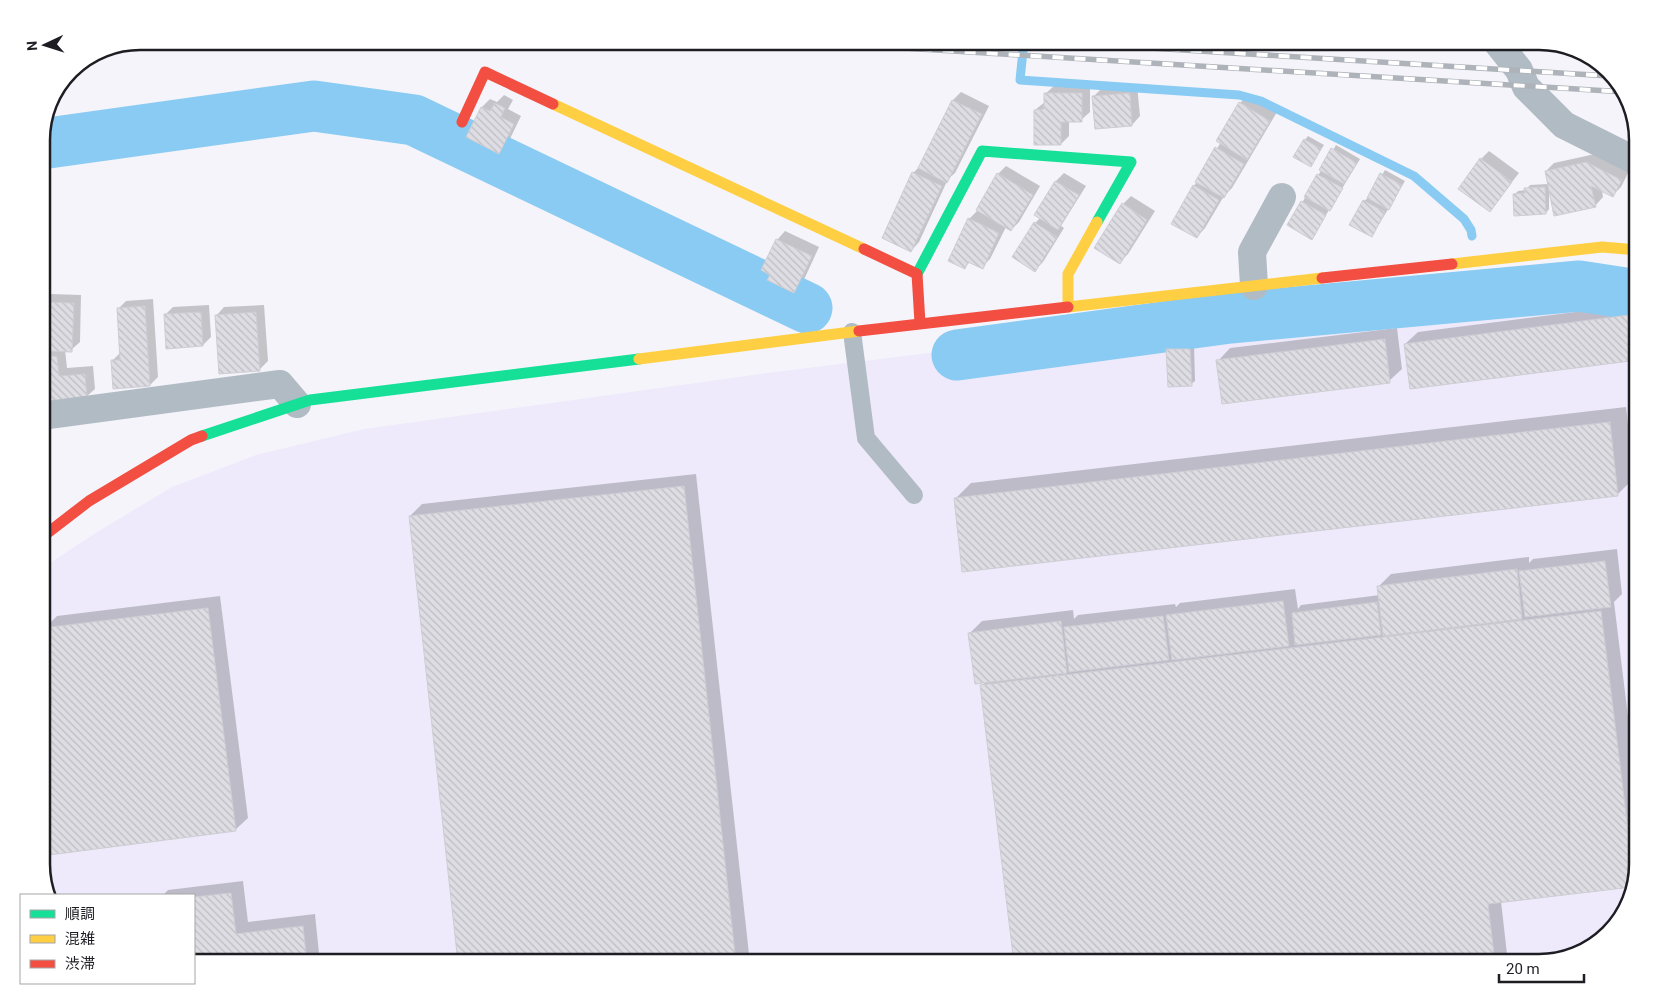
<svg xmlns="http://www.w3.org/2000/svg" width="1679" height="1004" font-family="Roboto,'Noto Sans JP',sans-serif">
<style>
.built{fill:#eeeafc}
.shadow{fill:#0003}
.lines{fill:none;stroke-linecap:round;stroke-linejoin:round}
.stream{stroke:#89cbf2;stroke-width:9}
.river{stroke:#89cbf2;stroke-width:51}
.building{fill:url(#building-back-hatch);stroke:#cecdd3}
.lane{stroke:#b1bbc4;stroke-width:18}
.street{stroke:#b1bbc4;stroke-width:28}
.fast{stroke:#16e098;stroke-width:11}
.slow{stroke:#ffcf43;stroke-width:11}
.jam{stroke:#f24e42;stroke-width:11}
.rail-casing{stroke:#aeb3b9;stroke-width:5.5}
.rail{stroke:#fff;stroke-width:4;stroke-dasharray:11;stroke-linecap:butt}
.rim{fill:none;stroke:#1e1d23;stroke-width:2.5}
</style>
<defs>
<pattern id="building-back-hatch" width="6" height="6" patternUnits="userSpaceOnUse" patternTransform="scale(1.25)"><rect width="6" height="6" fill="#dedde3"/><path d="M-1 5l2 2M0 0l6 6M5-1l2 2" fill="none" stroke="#bebdc2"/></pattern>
</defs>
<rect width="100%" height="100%" fill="#f5f4fa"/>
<!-- built -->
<path class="built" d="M1540,296L1592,297L1638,310V864L1624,913L1588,949L1539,963H194V895H49L41,870V569L97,532L172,487L256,455L364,429L767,373L953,350L954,361Z"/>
<!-- shadow -->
<g class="shadow">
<path d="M1090,85V112L1081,120L1069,121V136L1061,144L1035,110L1045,102V94L1054,86Z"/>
<path d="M1137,85L1140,116L1132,125L1094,96L1102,88Z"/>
<path d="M961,92L989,106L955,173L948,179L919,242L911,251L913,173L920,166L953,100Z"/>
<path d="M504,95L513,100L508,109L521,116L507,145L499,153L482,107L490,99L497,102Z"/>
<path d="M1248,95L1277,112L1232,188L1224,196L1205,228L1197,237L1194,186L1221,142L1240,103Z"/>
<path d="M1308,136L1324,145L1311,165L1305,140Z"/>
<path d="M1336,145L1360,159L1312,238L1289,225Z"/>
<path d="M1489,151L1519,173L1490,210L1481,159Z"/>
<path d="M1595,154L1629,171L1621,187L1613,195L1602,190L1603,197L1595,206L1549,192V209L1546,213L1514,195L1518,191L1526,190L1530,185L1548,184L1546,171L1554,163Z"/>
<path d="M1006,166L1040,186L1019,222L1011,230L1006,227L990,259L982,267L970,262L965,267L969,219L978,210L998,174Z"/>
<path d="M1385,170L1405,181L1372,236L1364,201L1368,198Z"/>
<path d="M1064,173L1086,186L1061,226L1064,228L1043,262L1035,270V223L1040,218L1036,215L1056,181Z"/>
<path d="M1131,196L1155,211L1128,254L1120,262L1123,204Z"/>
<path d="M785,231L819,247L802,284L793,292L777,240Z"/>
<path d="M50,294L81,295L80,342L71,350H65L67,368L93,366L95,389L86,397L41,401V353L45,350L42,302Z"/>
<path d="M153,299L158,377L150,385L112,361L120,353L118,309L126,301Z"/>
<path d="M1638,304V359L1405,344L1418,332Z"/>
<path d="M209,305L211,337L203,345L165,315L173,307Z"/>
<path d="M264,305L268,361L260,369L216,316L224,307Z"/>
<path d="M1397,328L1402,369L1389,381L1218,361L1230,348Z"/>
<path d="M1194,345L1195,381L1191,384L1168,350L1172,346Z"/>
<path d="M1626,407L1634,478L1618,494L955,499L971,483Z"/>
<path d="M696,474L750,963H459L410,516L422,504Z"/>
<path d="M1617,549L1622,594L1614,602L1635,774L1638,771V864L1632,886L1501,901L1508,963H1015L982,686L986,681L970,633L982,621L1073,610L1074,619L1078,615L1175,604L1176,607L1180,603L1295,589L1298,609L1301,605L1380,595L1379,586L1391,574L1529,557V563L1533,559Z"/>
<path d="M220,596L248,818L235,830L41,854V694L52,692L44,629L57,616Z"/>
<path d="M243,881L248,922L315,914L320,963H194V895H163L168,890Z"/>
</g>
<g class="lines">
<!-- stream -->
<g class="stream">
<path d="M1024,41L1020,80L1239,95L1261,101L1414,176L1464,219L1471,230L1472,236"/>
<path d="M1479,288V295"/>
</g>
<!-- river -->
<g class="river">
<path d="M41,144L314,106L414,120L807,308"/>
<path d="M957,355L1230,318L1579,286L1638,295"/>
</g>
</g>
<!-- building -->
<g class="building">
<path d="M1044,93H1082V122H1061V145H1034V110L1044,109Z"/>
<path d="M1130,93L1132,126L1095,129L1092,96Z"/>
<path d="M952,100L982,114L947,183L918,168Z"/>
<path d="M1239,102L1270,121L1247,160L1216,141Z"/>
<path d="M495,103L505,108L501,117L514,124L499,154L466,137L481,107L490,111Z"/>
<path d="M1304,139L1321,149L1311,167L1293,157Z"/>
<path d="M1215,147L1244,164L1224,198L1195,182Z"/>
<path d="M1331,148L1357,163L1344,184L1319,170Z"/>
<path d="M1480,158L1512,182L1490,212L1458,189Z"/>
<path d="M1586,162L1622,180L1613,197L1591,186L1596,207L1554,216L1545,171Z"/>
<path d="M912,172L942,186L911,252L882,238Z"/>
<path d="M997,173L1033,195L1011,231L976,210Z"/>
<path d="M1380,173L1402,185L1389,210L1367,198Z"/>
<path d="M1317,174L1343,188L1330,211L1304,197Z"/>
<path d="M1055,181L1079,195L1058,230L1034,215Z"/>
<path d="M1193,185L1219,200L1197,238L1171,224Z"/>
<path d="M1545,187L1546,214L1514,216L1513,194L1525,193L1524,188Z"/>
<path d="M1363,200L1385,212L1372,237L1349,225Z"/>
<path d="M1301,201L1326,215L1312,240L1287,225Z"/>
<path d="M1122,203L1147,220L1120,264L1094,248Z"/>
<path d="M968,218L999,233L983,269L968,262L965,269L948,261Z"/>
<path d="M1034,222L1057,237L1035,272L1012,257Z"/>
<path d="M776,239L812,256L794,293L767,280L770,275L761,270Z"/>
<path d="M41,302L74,303L72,352L41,351Z"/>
<path d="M145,306L150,386L113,389L111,360H120L117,308Z"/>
<path d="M201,312L203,346L166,349L164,314Z"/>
<path d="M256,312L260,371L219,374L215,315Z"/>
<path d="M1637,314L1638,360L1410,389L1404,344Z"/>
<path d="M1385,339L1390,383L1222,404L1216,360Z"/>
<path d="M1166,349H1190L1192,386L1168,387Z"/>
<path d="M57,356L59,376L85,374L87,398L41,402V357Z"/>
<path d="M1610,422L1618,496L962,572L954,498Z"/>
<path d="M684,486L736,963H458L409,516Z"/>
<path d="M1605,561L1611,607L1525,617L1519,571Z"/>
<path d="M1517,569L1522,619L1383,636L1377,586Z"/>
<path d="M1283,601L1289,646L1172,660L1166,615Z"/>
<path d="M1377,602L1381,635L1295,645L1292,613Z"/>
<path d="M208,608L236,831L41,856V704L52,703L43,628Z"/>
<path d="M1601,611L1634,878L1632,887L1488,904L1495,963H1014L980,685Z"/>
<path d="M1163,616L1169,660L1069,672L1064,627Z"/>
<path d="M1061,621L1067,673L975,684L968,633Z"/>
<path d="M1638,777V855L1629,778Z"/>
<path d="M231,893L236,934L303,926L307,963H194V897Z"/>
</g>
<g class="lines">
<!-- lane -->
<path class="lane" d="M852,332L866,438L914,495"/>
<!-- street -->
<g class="street">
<path d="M1496,41L1519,70L1526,87L1564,125L1638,162"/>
<path d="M1254,286L1252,252L1282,197"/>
<path d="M41,416L280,384L297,404"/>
</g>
<!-- fast -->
<g class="fast">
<path d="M917,274L982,151L1131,162L1097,222"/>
<path d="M202,436L310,400L639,359"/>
</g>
<!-- slow -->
<g class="slow">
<path d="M553,104L864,249"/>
<path d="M1452,264L1602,247L1638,250"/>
<path d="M1068,306V274L1097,222"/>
<path d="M1068,307L1322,278"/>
<path d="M639,359L859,331"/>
</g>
<!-- jam -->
<g class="jam">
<path d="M462,122L485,72L553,104"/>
<path d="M864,249L917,274L920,323"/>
<path d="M1322,278L1452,264"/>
<path d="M859,331L1068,307"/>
<path d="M41,538L89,501L191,440L202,436"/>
</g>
<defs>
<g id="rail">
<path d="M789,41L1625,92"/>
<path d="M1037,41L1609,76"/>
</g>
</defs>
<!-- rail casing -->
<use href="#rail" class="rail-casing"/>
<!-- rail -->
<use href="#rail" class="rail"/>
</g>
<!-- crop -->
<path d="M0 0H1679V1004H0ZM140 50H1539A90 90 0 0 1 1629 140V864A90 90 0 0 1 1539 954H140A90 90 0 0 1 50 864V140A90 90 0 0 1 140 50Z" fill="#fff" fill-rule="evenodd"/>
<path class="rim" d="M140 50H1539A90 90 0 0 1 1629 140V864A90 90 0 0 1 1539 954H140A90 90 0 0 1 50 864V140A90 90 0 0 1 140 50Z"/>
<!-- legend -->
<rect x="20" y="894" width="175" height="90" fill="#ffffff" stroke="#a5a5a7"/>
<rect x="30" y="910" width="25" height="8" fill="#16e098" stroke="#a5a5a7"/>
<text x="65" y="919" font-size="15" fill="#1e1d23">順調</text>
<rect x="30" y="935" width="25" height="8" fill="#ffcf43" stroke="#a5a5a7"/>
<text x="65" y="944" font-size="15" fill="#1e1d23">混雑</text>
<rect x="30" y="960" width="25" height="8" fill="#f24e42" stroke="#a5a5a7"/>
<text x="65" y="969" font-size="15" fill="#1e1d23">渋滞</text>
<!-- north arrow -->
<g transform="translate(45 45) rotate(266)" stroke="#ffffff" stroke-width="4" paint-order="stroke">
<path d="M0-4L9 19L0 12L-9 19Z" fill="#1e1d23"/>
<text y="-8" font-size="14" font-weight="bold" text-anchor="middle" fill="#1e1d23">N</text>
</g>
<!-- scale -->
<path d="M1499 974v8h85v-8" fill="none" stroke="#1e1d23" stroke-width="2.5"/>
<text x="1506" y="974" font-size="15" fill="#1e1d23" stroke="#ffffff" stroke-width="4" paint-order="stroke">20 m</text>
</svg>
